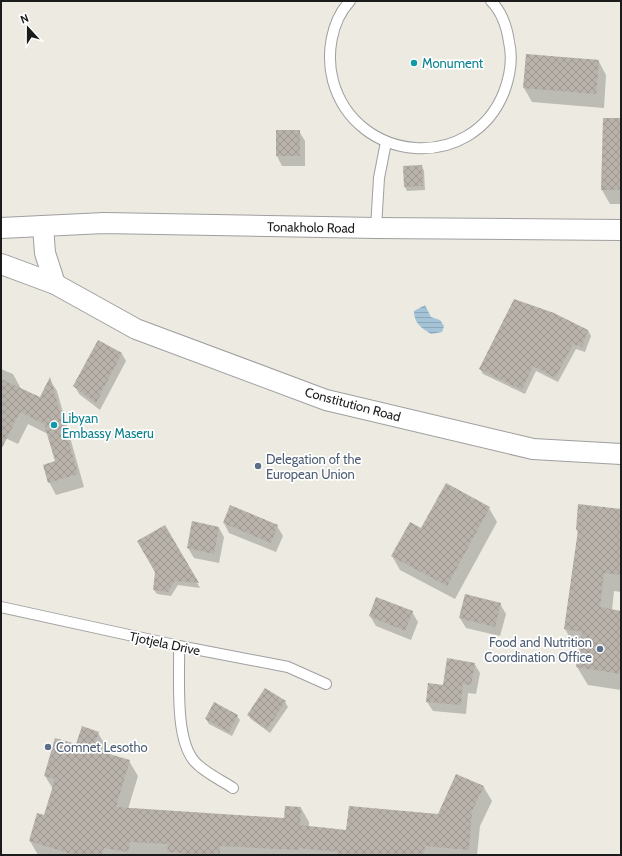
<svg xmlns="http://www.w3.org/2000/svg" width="622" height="856" font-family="Cabin,sans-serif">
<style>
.water{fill:url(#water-rules)}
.shadow{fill:#0003}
.building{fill:url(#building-cross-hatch)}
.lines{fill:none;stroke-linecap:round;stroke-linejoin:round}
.lane-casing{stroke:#9f9f9f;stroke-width:12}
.street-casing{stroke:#9f9f9f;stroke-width:22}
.lane{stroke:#fff;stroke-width:10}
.street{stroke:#fff;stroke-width:20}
.culture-dot{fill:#0f9aa8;stroke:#fff;stroke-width:1.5}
.service-dot{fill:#5c6f8a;stroke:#fff;stroke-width:1.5}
.labels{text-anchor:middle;stroke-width:3.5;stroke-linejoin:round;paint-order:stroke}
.culture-label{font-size:13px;fill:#0d838f;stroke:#fff;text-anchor:start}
.street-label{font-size:13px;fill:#1b1b1b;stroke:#fff}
.service-label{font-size:13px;fill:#4e5e75;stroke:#fff;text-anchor:start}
</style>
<defs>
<pattern id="water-rules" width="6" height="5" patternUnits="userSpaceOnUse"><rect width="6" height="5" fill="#a4c3d6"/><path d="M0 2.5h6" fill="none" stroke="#8da7b7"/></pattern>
<pattern id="building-cross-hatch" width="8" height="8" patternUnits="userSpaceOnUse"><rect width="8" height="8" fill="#b8b2ab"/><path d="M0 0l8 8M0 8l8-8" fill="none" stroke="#9e9893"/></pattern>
</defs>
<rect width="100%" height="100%" fill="#eceae1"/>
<!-- water -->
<path class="water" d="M425,305L431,317L440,320L444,326L442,332L431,334C421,328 414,323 414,311Z"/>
<!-- shadow -->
<g class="shadow">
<path d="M527,55L598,60L606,75L604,108L532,102L524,88Z"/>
<path d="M621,119V204H610L602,190Z"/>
<path d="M277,131H299L305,141V166H282L277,156Z"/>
<path d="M422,166L424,171L425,190L407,191L405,187Z"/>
<path d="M588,330L591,336L585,352L576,349L558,382L536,371L525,394L483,374L480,369Z"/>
<path d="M122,354L126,361L100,410L79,394L75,386Z"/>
<path d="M1,369L13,374L20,387V389L40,398L50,380L57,391L84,487L56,495L49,482L56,462L48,434L28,424L18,444L1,436Z"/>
<path d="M489,508L497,522L455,599L400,570L392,556L421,529Z"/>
<path d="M621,510V592L614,591L612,610L621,612V690L588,685L577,667L580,648L575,647L565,629L578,533L577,530Z"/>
<path d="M193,523L219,528L224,537L219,563L194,558L188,548Z"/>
<path d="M224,523L277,526L283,536L276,552L229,533Z"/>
<path d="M165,527L200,588L178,585L171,596L157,594L154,590L156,572Z"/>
<path d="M377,598L412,612L418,622L411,640L376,626L370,616Z"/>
<path d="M500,604L506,614L500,636L466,628L460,618Z"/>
<path d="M474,663L480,673L476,694L468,693L466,714L433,711L427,702L444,686Z"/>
<path d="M285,702L288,707L270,733L251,719L248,715Z"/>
<path d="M237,716L240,720L232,736L209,724L206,719Z"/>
<path d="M98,733L107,748L104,753L129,761L138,776L128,809L285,819L301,808L309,822V827L347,831L438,815L483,786L492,801L480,826L477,855H38L30,841L38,815L45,817L53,789L45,776L76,745Z"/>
</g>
<!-- building -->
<g class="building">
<path d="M526,54L599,60L596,94L523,88Z"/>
<path d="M603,118H621V190H601Z"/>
<rect x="276" y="130" width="24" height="26"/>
<path d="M422,165L423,186L404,187L403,166Z"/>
<path d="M514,299L554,313L588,330L582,347L573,344L555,378L533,366L522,390L479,369Z"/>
<path d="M98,340L122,353L96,403L73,386Z"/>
<path d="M50,377L78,474L48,483L43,465L55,461L44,424L20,412L1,450V379L40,397Z"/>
<path d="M446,483L490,507L447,586L391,556L410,522L421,528Z"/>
<path d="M578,504L621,509V575L604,573L600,607L621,611V674L576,667L582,632L564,629L578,530H576Z"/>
<path d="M230,505L278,525L271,543L223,523Z"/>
<path d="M192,521L219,527L214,554L187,548Z"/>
<path d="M165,525L199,583L175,581L168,592L153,590L155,572L137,541Z"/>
<path d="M465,594L501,603L495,627L459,618Z"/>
<path d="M376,597L413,611L405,631L369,616Z"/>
<path d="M447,658L475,663L471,685L463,684L461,705L426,702L428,683L443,685Z"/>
<path d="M265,688L286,701L267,729L247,715Z"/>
<path d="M214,702L238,715L229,732L205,719Z"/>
<path d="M82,726L99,732L92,749L130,760L116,807L284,818L285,806L301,807L300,825L346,830L349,806L438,814L456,774L484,786L472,811L469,850L425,846L424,855H337L338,852L299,848V850L220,846V855H182V853L167,852L168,844L130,842L128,852L104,848L102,855H75L29,841L37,813L44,815L55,779L44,776L55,738L76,744Z"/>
</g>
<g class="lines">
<defs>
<g id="lane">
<path d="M350,1C331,21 326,55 333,81C356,164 472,173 504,92C510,76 513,59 509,42C507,28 502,12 491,1"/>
<path d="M376,228L379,178L386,142"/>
<path d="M1,607L179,646L288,667L326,684"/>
<path d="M179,646C180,677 174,739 195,762C205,773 221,780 233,788"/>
</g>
<g id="street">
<path d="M43,226L45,253L55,284"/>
<path d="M1,228L104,223L376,228L621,230"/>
<path d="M1,264L55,284L136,329L326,400L533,449L621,454"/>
</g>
</defs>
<!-- lane casing -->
<use href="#lane" class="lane-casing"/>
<!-- street casing -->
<use href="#street" class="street-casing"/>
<!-- lane -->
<use href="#lane" class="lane"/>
<!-- street -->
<use href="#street" class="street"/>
</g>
<!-- markers -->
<g class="culture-dot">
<circle cx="414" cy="63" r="4"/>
<circle cx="54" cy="425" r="4"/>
</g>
<g class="service-dot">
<circle cx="258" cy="466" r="4"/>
<circle cx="600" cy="649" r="4"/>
<circle cx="48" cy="747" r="4"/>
</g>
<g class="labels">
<!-- culture labels -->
<g class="culture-label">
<text x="422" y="68">Monument</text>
<text x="62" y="423">Libyan<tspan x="62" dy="15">Embassy Maseru</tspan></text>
</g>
<!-- street labels -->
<g class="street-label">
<text transform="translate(311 227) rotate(1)" y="5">Tonakholo Road</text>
<text transform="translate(353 404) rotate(15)" y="5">Constitution Road</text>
<text transform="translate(165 643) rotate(12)" y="5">Tjotjela Drive</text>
</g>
<!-- service labels -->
<g class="service-label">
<text x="266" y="464">Delegation of the<tspan x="266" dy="15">European Union</tspan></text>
<text x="592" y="647" text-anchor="end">Food and Nutrition<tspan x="592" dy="15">Coordination Office</tspan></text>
<text x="56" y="752">Comnet Lesotho</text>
</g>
</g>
<!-- border -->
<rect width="622" height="856" fill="none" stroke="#1b1b1b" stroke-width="4"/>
<!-- north arrow -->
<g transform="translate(28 28) rotate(339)" stroke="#ffffff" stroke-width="3" paint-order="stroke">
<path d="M0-3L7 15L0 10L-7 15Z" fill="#1b1b1b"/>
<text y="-6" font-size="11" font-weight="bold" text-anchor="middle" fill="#1b1b1b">N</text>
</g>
</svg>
